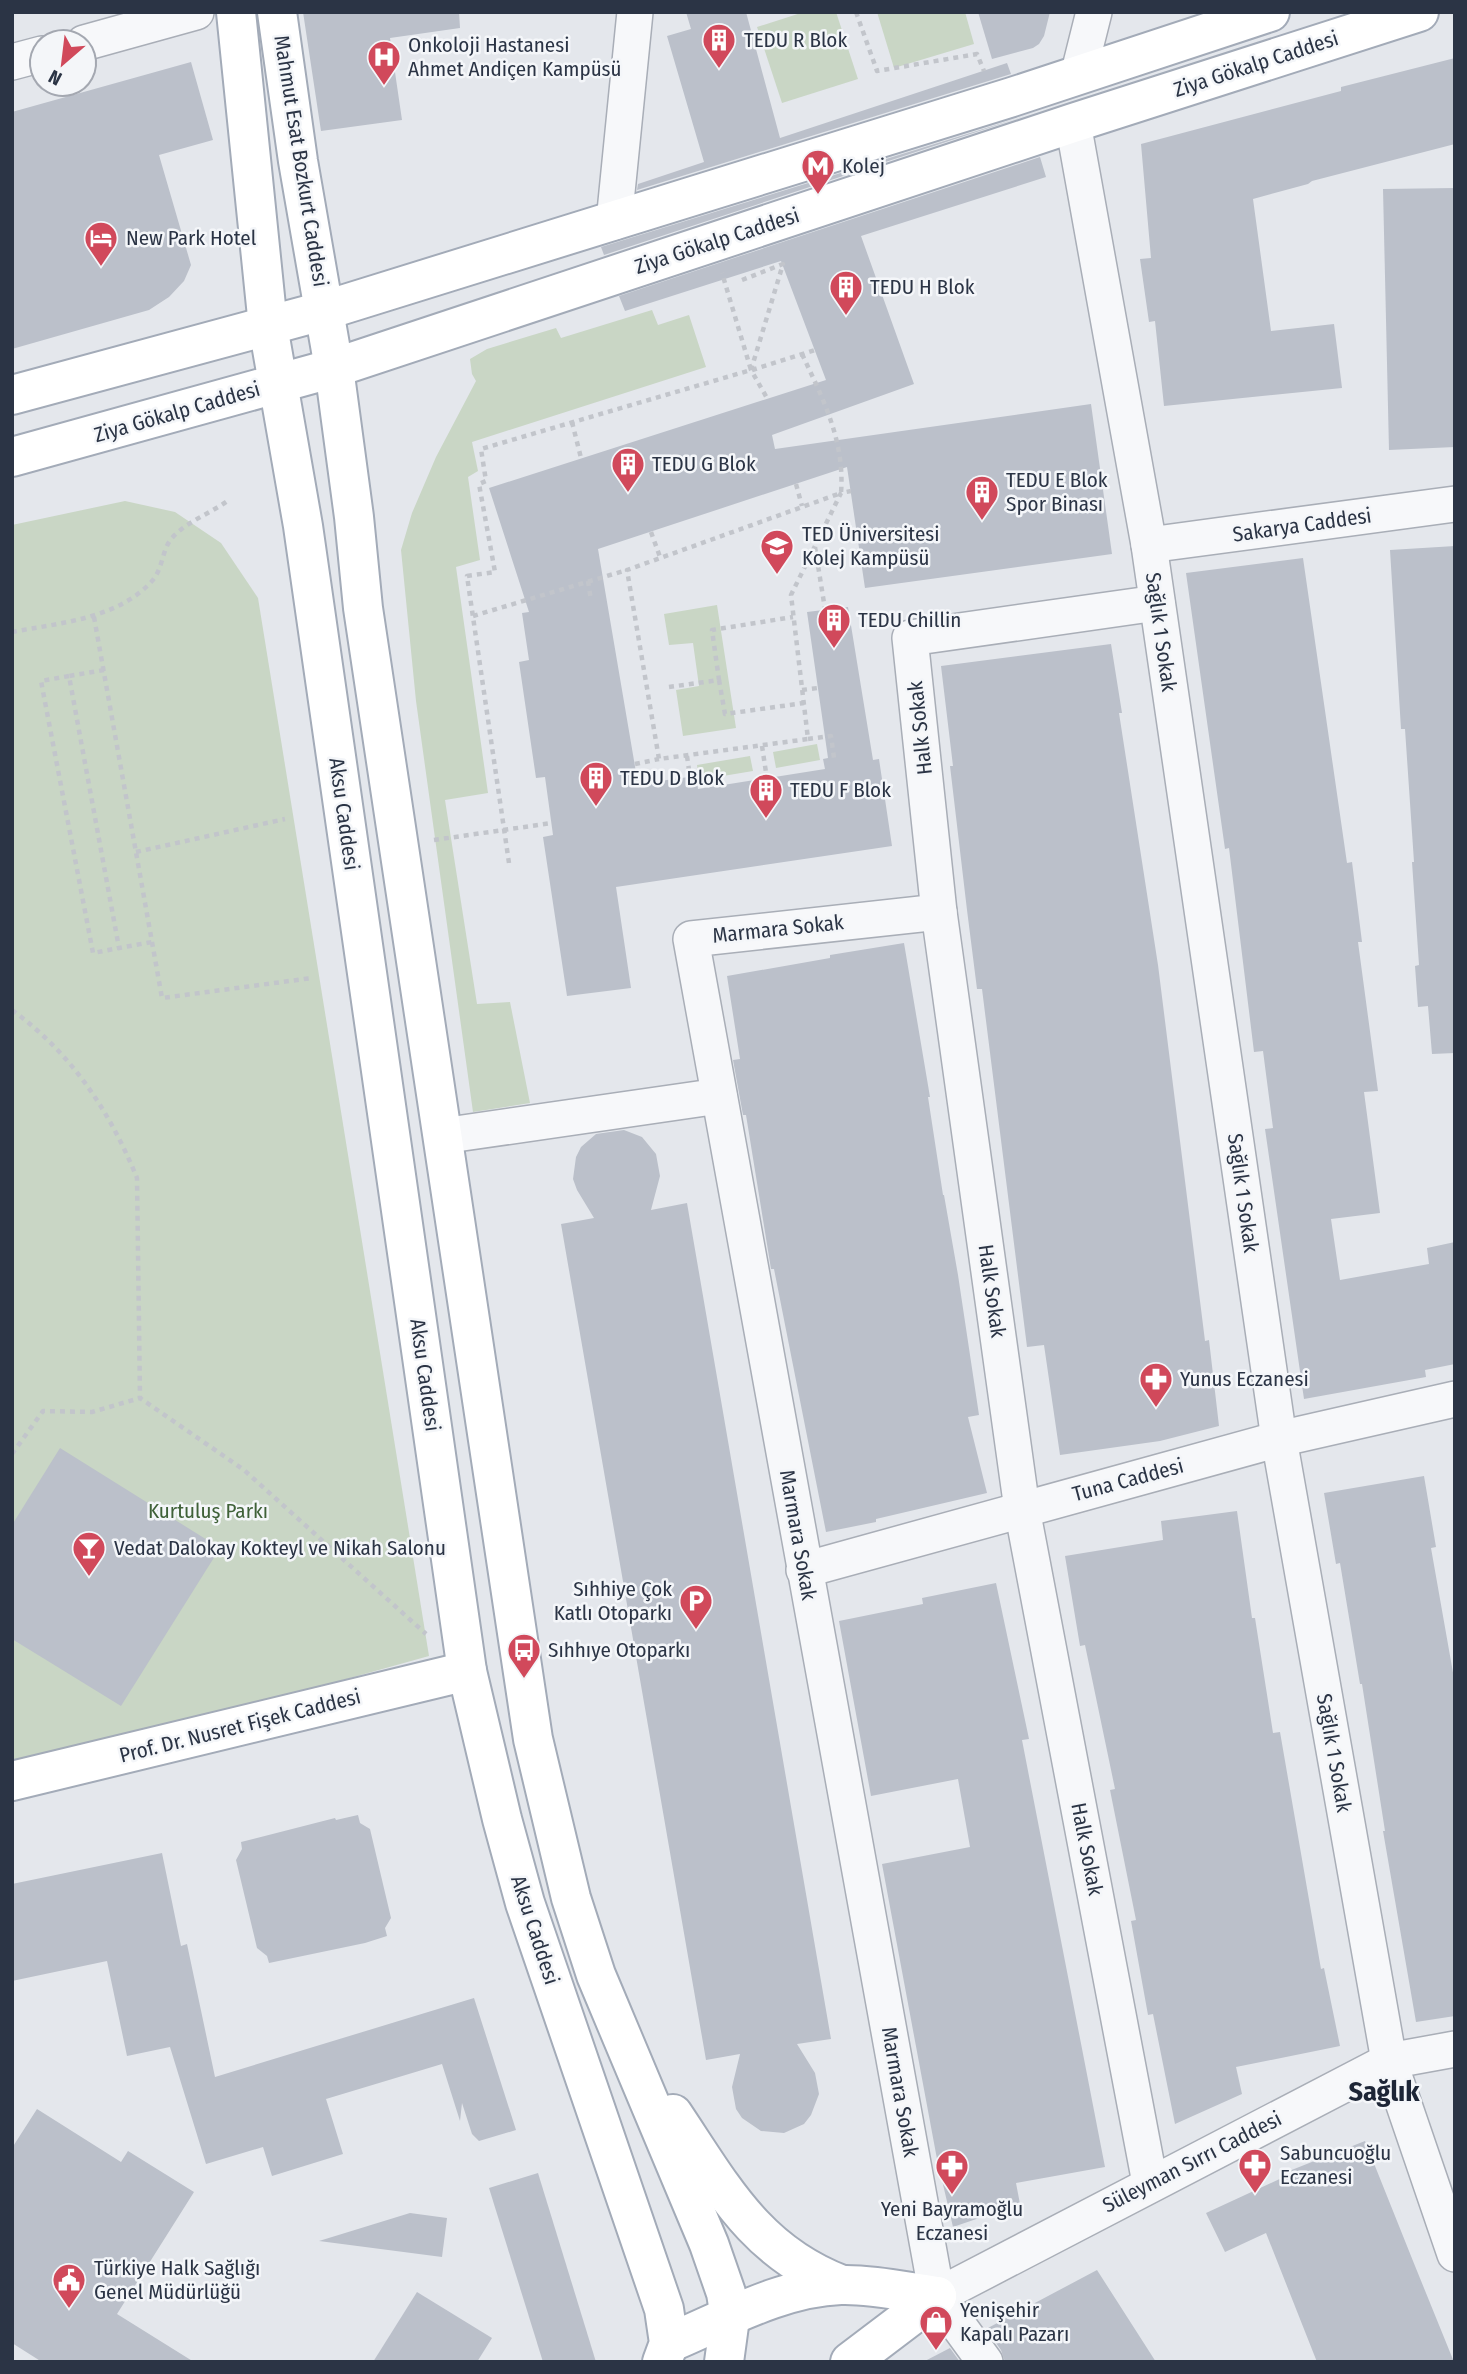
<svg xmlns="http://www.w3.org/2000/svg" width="1467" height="2374" font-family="'Fira Sans Condensed',sans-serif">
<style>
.green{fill:#c9d6c5}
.building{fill:#bbc0ca}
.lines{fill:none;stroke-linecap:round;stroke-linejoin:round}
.minor-casing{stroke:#a9aeb7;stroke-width:38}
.major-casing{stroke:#a3abb8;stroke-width:42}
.path{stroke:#c2c5cb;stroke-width:4.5;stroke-dasharray:5 5;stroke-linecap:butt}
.minor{stroke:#f7f8fa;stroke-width:35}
.major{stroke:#fff;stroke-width:38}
.labels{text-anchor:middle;stroke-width:5;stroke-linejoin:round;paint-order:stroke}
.poi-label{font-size:21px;fill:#2b3445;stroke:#f4f6f9;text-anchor:start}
.street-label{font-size:21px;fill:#2b3445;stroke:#f4f6f9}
.park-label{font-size:21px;fill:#3f6138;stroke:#f4f6f9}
.district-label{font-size:28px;font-weight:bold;fill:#1d2536;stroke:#f4f6f9}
</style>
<rect width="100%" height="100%" fill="#e4e7ec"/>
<!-- green -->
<g class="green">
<path d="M804,12H836L858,79L782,103L757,27Z"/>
<path d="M877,12H965L974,44L894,68Z"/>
<path d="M652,310L658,325L689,315L706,367L472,442L478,471L468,477L480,560L456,567L488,793L445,800L477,1004L510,1002L530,1103L473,1112L416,701L401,550L412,513L436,457L476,381L472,374L470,359L487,349L556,328L561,338Z"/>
<path d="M125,501L175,512L221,543L258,598L429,1656L12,1772V525Z"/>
<path d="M717,605L736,728L683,736L676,690L699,686L693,643L669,645L664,614Z"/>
<path d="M817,744L820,760L776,768L773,752Z"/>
<path d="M750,756L753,771L699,780L697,765Z"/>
</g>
<!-- building -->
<g class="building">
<path d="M303,12H459L460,28L390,38L402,120L321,131Z"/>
<path d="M686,12H746L780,138L1007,63L1011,74L637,190L638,184L704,162L667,36L691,29Z"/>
<path d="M978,12H1050L1044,36L1039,44L1033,48L992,59Z"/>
<path d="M1455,58V144L1312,181L1308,184L1253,199L1271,331L1334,324L1342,388L1164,406L1155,321L1149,322L1140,259L1151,258L1141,144L1341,91V87Z"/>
<path d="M191,62L213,140L159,155L191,265L184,281L169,297L149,310L12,349V112Z"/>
<path d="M1025,116L604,255L601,247Z"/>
<path d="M1040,157L1046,177L861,236L914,384L772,435L775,449L1091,404L1112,554L865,588L847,467L598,549L638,784L696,776L698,789L825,769L823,759L828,758L807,612L848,607L873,760L879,759L892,846L616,887L631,988L567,996L543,837L553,835L545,777L536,778L519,662L529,660L522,613L529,612L489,488L826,380L781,261L625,311L619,296Z"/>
<path d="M1455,188V447L1389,450L1383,189Z"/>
<path d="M1455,546V1053L1432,1054L1428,1006L1418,1007L1415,966L1419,965L1412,862H1414L1405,729H1401L1390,550Z"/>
<path d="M1303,558L1347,863L1352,862L1362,942H1358L1378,1091L1364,1092L1380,1213L1331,1219L1340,1280L1429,1264L1427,1248L1455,1242V1364L1425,1370L1426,1377L1304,1399L1265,1129L1273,1128L1263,1051L1254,1052L1229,848L1225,849L1186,573Z"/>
<path d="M1111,644L1122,713H1119L1158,965L1205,1341L1209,1340L1219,1426L1160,1441L1060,1455L1044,1345L1027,1347L982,989H977L967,910L950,766H953L941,666Z"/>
<path d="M904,943L930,1097H928L943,1195H944L958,1275L979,1415L968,1417L987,1493L876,1519V1522L826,1532L774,1269H771L746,1115H743L733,1060L740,1059L727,976L830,958V955Z"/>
<path d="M624,1130L642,1137L656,1154L660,1176L651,1210L687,1203L831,2039L797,2044L815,2073L819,2094L811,2115L804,2124L784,2133L761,2131L742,2118L736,2109L732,2087L740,2054L706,2060L561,1224L594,1218L577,1190L573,1179L576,1157L581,1147L596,1134Z"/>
<path d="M60,1448L220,1548L121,1706L12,1639V1525Z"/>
<path d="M1424,1476L1436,1547L1431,1548L1455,1684V2016L1416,2022L1383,1831H1385L1362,1684H1360L1340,1563L1336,1564L1324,1493Z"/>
<path d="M1237,1511L1252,1618H1255L1273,1733L1280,1732L1321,1969L1324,1968L1340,2046L1236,2067L1242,2094L1175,2124L1153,2014L1148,2015L1131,1921L1136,1920L1110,1790L1115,1789L1085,1645L1080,1646L1065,1556L1163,1540L1161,1521Z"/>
<path d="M996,1583L1029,1739L1022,1740L1105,2167L1016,2183L1020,2204L953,2227L937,2159L882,1864L970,1847L958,1779L871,1796L839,1621L923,1604L922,1598Z"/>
<path d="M358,1815L360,1823L370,1829L391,1918L385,1928L387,1936L365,1943L269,1963L267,1956L257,1948L236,1860L242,1849L241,1842L335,1818L336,1820Z"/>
<path d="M162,1853L181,1946L187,1944L215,2077L474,1998L516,2130L479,2141L472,2134L462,2103L460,2121L442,2064L326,2099L343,2154L272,2176L263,2147L206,2164L170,2047L127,2056L107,1961L12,1981V1884Z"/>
<path d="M37,2109L121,2162L128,2151L194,2192L117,2314L194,2362H42L12,2343V2148Z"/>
<path d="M1365,2141L1413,2261L1454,2362H1317L1266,2233L1225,2252L1206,2213L1286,2176L1284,2173Z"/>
<path d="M538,2173L596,2362H543L489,2188Z"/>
<path d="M410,2213L447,2218L442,2257L319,2241Z"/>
<path d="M1097,2270L1156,2362H1005L1001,2350L986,2329Z"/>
<path d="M417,2292L492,2338L477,2362H373Z"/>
<path d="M950,2348L960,2362H923Z"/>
</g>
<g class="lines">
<defs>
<g id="minor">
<path d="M84,43L196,12"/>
<path d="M12,62L42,54"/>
<path d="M1078,76L1094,12"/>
<path d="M1073,123L1149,545L1279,1439L1389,2061L1455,2254"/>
<path d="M614,222L635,12"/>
<path d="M1149,545L1455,504"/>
<path d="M939,912L691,939L937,2296L985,2362"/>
<path d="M442,1136L719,1096"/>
<path d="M804,1570L1279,1439L1455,1399"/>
<path d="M1150,2183L1022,1509L939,912L910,638L1157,603"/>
<path d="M937,2296L1389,2061L1455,2049"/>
</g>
<g id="major">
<path d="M236,12L268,326L303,526L467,1671L502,1819L525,1903L664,2309L669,2343L662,2362"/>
<path d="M277,12L298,161L334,368L354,517L363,608L533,1739L571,1898L596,1975L709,2244L726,2293L730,2318L724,2362"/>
<path d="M12,395L326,310L1012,97L1270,12"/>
<path d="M12,457L334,368L1073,123L1419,12"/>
<path d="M12,1781L467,1671"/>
<path d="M673,2114C722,2187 755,2252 842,2285"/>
<path d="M669,2343C724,2320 781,2287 841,2285C871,2284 907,2292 937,2296"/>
<path d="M850,2362L937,2296"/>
</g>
</defs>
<!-- minor casing -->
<use href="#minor" class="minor-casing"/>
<!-- major casing -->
<use href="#major" class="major-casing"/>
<!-- path -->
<g class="path">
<path d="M856,12L877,71L977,54L984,71"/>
<path d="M742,280L783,264L751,370L767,398"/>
<path d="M802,354C823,399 845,441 841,493L627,570L659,759L808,739L791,595L841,493L851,491"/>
<path d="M752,370L815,350"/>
<path d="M572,422L581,458"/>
<path d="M796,484L802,506"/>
<path d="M651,532L660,557"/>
<path d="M815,547L825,609"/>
<path d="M588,581L591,600"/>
<path d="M473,616L627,570"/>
<path d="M94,617L162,998L312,978"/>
<path d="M12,632C59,623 118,619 152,581C163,569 162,549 172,538C187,521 212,513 230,499"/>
<path d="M104,670L69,676L119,948L152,942"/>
<path d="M69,676L41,681L93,953L119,948"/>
<path d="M719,680L725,714L804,703"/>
<path d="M669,687L719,680L712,630L793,617"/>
<path d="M802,690L818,688"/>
<path d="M808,739L831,736L834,758"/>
<path d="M762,746L767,779"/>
<path d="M687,756L690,777"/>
<path d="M635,764L659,759"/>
<path d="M434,840L552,823"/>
<path d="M136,852L285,819"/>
<path d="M509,863L467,576L495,572L479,484L486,481L481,449L751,370L722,273"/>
<path d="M12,1010C72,1054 109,1110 137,1178L140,1398L244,1470L426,1634"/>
<path d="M12,1454L43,1411L92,1412L140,1398"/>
</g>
<!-- minor -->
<use href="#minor" class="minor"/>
<!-- major -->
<use href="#major" class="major"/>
</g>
<!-- icons -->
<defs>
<symbol id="building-pin" viewBox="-11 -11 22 30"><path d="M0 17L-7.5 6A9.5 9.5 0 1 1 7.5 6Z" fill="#d1495b" stroke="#f4f6f9"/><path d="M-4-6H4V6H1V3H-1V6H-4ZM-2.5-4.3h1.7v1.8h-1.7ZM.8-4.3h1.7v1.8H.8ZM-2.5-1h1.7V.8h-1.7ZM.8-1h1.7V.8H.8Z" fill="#fff"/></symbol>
<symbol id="hospital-pin" viewBox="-11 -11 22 30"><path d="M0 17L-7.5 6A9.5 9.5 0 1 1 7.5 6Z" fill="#d1495b" stroke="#f4f6f9"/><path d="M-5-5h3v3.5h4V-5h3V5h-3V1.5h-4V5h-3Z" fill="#fff"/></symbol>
<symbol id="metro-pin" viewBox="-11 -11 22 30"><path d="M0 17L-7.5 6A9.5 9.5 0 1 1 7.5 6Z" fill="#d1495b" stroke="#f4f6f9"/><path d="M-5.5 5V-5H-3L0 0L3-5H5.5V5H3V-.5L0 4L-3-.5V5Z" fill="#fff"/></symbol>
<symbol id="hotel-pin" viewBox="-11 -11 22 30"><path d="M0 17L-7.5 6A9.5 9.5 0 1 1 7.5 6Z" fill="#d1495b" stroke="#f4f6f9"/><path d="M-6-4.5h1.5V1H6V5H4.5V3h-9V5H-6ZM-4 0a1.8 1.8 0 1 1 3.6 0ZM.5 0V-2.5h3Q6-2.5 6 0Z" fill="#fff"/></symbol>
<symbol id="university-pin" viewBox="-11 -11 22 30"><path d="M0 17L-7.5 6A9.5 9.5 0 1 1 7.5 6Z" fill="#d1495b" stroke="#f4f6f9"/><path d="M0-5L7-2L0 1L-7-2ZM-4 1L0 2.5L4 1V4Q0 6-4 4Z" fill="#fff"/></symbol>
<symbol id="pharmacy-pin" viewBox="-11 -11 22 30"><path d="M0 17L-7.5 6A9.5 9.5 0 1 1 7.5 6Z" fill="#d1495b" stroke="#f4f6f9"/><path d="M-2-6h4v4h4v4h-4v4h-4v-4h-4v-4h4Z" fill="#fff"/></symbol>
<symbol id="bar-pin" viewBox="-11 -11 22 30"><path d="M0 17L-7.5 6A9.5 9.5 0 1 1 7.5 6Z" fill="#d1495b" stroke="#f4f6f9"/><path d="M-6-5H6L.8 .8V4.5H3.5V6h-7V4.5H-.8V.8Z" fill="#fff"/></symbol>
<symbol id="parking-pin" viewBox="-11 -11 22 30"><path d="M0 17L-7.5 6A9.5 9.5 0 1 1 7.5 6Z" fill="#d1495b" stroke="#f4f6f9"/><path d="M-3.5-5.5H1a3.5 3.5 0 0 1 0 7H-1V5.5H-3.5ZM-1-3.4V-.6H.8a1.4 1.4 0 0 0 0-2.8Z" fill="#fff"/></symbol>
<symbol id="bus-pin" viewBox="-11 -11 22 30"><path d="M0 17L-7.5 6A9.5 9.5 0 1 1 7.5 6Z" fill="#d1495b" stroke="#f4f6f9"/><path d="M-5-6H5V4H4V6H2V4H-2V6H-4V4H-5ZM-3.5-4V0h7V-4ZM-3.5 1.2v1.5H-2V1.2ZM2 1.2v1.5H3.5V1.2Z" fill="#fff"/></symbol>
<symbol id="civic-pin" viewBox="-11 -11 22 30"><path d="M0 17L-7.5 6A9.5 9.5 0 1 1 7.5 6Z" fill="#d1495b" stroke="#f4f6f9"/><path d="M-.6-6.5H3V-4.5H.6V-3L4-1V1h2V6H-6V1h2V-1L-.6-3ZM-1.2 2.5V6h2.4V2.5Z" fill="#fff"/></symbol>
<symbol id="shop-pin" viewBox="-11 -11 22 30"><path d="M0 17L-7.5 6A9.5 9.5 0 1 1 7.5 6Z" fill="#d1495b" stroke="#f4f6f9"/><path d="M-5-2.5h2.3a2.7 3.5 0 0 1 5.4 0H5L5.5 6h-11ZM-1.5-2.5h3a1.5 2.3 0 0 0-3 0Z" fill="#fff"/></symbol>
</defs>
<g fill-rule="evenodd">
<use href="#building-pin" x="700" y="21" width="38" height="52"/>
<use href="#hospital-pin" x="365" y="38" width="38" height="52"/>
<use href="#metro-pin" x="799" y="147" width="38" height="52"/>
<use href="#hotel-pin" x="82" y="219" width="38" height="52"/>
<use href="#building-pin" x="827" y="268" width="38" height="52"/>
<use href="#building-pin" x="609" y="445" width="38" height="52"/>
<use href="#building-pin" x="963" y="473" width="38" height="52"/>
<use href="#university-pin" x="758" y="527" width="38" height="52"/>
<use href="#building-pin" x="815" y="601" width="38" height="52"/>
<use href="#building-pin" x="577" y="759" width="38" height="52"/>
<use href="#building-pin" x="747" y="771" width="38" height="52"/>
<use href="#pharmacy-pin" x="1137" y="1360" width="38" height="52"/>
<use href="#bar-pin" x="70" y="1529" width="38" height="52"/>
<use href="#parking-pin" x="677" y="1582" width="38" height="52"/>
<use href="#bus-pin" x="505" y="1631" width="38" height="52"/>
<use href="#pharmacy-pin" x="1236" y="2146" width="38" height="52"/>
<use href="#pharmacy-pin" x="933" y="2147" width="38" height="52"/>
<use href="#civic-pin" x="50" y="2261" width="38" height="52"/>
<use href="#shop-pin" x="917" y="2303" width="38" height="52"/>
</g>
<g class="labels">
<!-- poi labels -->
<g class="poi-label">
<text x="744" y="47">TEDU R Blok</text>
<text x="408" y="52">Onkoloji Hastanesi<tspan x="408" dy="24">Ahmet Andiçen Kampüsü</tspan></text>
<text x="842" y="173">Kolej</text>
<text x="126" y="245">New Park Hotel</text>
<text x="870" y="294">TEDU H Blok</text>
<text x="652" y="471">TEDU G Blok</text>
<text x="1006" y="487">TEDU E Blok<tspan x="1006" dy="24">Spor Binası</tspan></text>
<text x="802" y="541">TED Üniversitesi<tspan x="802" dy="24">Kolej Kampüsü</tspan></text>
<text x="858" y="627">TEDU Chillin</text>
<text x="620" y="785">TEDU D Blok</text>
<text x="790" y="797">TEDU F Blok</text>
<text x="1180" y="1386">Yunus Eczanesi</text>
<text x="114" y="1555">Vedat Dalokay Kokteyl ve Nikah Salonu</text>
<text x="672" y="1596" text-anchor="end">Sıhhiye Çok<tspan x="672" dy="24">Katlı Otoparkı</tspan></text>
<text x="548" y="1657">Sıhhıye Otoparkı</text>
<text x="1280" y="2160">Sabuncuoğlu<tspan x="1280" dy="24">Eczanesi</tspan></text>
<text x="952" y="2216" text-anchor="middle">Yeni Bayramoğlu<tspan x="952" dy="24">Eczanesi</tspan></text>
<text x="94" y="2275">Türkiye Halk Sağlığı<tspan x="94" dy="24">Genel Müdürlüğü</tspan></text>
<text x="960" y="2317">Yenişehir<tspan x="960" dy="24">Kapalı Pazarı</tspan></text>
</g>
<!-- street labels -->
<g class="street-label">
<text transform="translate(1256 64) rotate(-18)" y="7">Ziya Gökalp Caddesi</text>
<text transform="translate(301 161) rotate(81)" y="7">Mahmut Esat Bozkurt Caddesi</text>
<text transform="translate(717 241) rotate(-18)" y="7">Ziya Gökalp Caddesi</text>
<text transform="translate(177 412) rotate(-16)" y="7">Ziya Gökalp Caddesi</text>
<text transform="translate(1302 525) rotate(-8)" y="7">Sakarya Caddesi</text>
<text transform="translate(1161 632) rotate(82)" y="7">Sağlık 1 Sokak</text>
<text transform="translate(920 728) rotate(-96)" y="7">Halk Sokak</text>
<text transform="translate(344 814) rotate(82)" y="7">Aksu Caddesi</text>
<text transform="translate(778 929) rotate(-6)" y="7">Marmara Sokak</text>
<text transform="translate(1243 1193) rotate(82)" y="7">Sağlık 1 Sokak</text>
<text transform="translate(992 1291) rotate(82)" y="7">Halk Sokak</text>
<text transform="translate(425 1375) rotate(82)" y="7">Aksu Caddesi</text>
<text transform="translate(1128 1480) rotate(-15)" y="7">Tuna Caddesi</text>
<text transform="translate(798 1535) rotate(80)" y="7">Marmara Sokak</text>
<text transform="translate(240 1726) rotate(-14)" y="7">Prof. Dr. Nusret Fişek Caddesi</text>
<text transform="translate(1334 1753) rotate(80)" y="7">Sağlık 1 Sokak</text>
<text transform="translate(1087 1849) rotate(79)" y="7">Halk Sokak</text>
<text transform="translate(535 1930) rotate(72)" y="7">Aksu Caddesi</text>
<text transform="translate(900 2092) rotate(80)" y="7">Marmara Sokak</text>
<text transform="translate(1192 2162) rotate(-27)" y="7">Süleyman Sırrı Caddesi</text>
</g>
<!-- park labels -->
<g class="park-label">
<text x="208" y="1518">Kurtuluş Parkı</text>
</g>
<!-- district labels -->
<g class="district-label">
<text x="1384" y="2101">Sağlık</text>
</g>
</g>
<!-- border -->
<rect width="1467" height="2374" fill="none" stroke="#2b3445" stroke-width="28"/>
<!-- north arrow -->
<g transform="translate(63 63) rotate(208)"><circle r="33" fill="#f4f6f9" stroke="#a4a8b1" stroke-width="2"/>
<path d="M0-5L12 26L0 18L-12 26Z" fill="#d1495b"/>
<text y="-10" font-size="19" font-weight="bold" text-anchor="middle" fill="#2b3445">N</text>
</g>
</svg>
